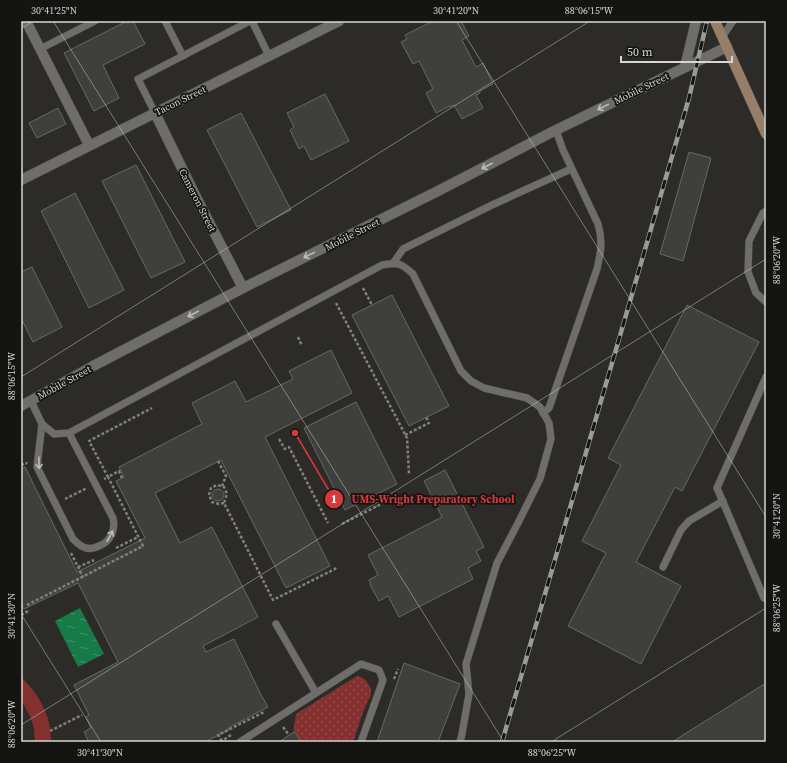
<svg xmlns="http://www.w3.org/2000/svg" width="787" height="763" font-family="'Source Serif 4',serif">
<style>
.green{fill:url(#green-dots)}
.pitch{fill:#83302e}
.water{fill:url(#water-ripples)}
.building{fill:#3f403c;stroke:#676965}
.lines{fill:none;stroke-linecap:round;stroke-linejoin:round}
.service-casing{stroke:#474643;stroke-width:8}
.minor-casing{stroke:#474643;stroke-width:11}
.tertiary-casing{stroke:#474643;stroke-width:11}
.secondary-casing{stroke:#474643;stroke-width:11}
.path{stroke:#81807d;stroke-width:2.5;stroke-dasharray:3 2;stroke-linecap:butt}
.service{stroke:#6e6d69;stroke-width:7}
.minor{stroke:#6e6d69;stroke-width:10}
.tertiary{stroke:#6e6d69;stroke-width:10}
.secondary{stroke:#977e69;stroke-width:10}
.rail-casing{stroke:#9b9a97;stroke-width:4.5}
.rail{stroke:#141412;stroke-width:3;stroke-dasharray:9;stroke-linecap:butt}
.oneway{stroke:#bdbcb9}
.ticks{fill:none;stroke:#d7d6d4;stroke-width:1;stroke-opacity:0.45}
.labels{text-anchor:middle;stroke-width:3.5;stroke-linejoin:round;paint-order:stroke}
.street-label{font-size:10px;fill:#d7d6d4;stroke:#141412}
.leader{fill:none;stroke:#d63939;stroke-width:1.5}
.callout-dot{fill:#d63939;stroke:#141412;stroke-width:1.5}
.mark-label{font-size:12px;text-anchor:middle;font-weight:bold;fill:#fff}
.callout-label{font-size:11px;text-anchor:middle;font-weight:bold;fill:#d63939;stroke:#141412;stroke-width:3.5;stroke-linejoin:round;paint-order:stroke}
.neatline{fill:none;stroke:#d7d6d4;stroke-width:1.5}
.ticks-label{font-size:10px;text-anchor:middle;fill:#d7d6d4}
</style>
<defs>
<pattern id="green-dots" width="8" height="8" patternUnits="userSpaceOnUse"><rect width="8" height="8" fill="#83302e"/><path d="M2 2h.1M6 6h.1" fill="none" stroke="#944d4b" stroke-width="1.8" stroke-linecap="round"/></pattern>
<pattern id="water-ripples" width="26" height="14" patternUnits="userSpaceOnUse"><rect width="26" height="14" fill="#177b48"/><path d="M2 4q2-2 4 0t4 0M15 11q2-2 4 0t4 0" fill="none" stroke="#43936a"/></pattern>
</defs>
<rect width="100%" height="100%" fill="#2c2b27"/>
<!-- green -->
<path class="green" d="M357,676C364,676 372,686 371,694C371,697 368,699 367,703C361,715 358,729 353,742H301L295,732L293,733L296,714Z"/>
<!-- pitch -->
<path class="pitch" d="M21,677C39,694 52,717 51,742H35L34,728L30,716L21,700Z"/>
<!-- water -->
<path class="water" d="M80,608L104,654L78,667L55,621Z"/>
<!-- building -->
<g class="building">
<path d="M127,21H133L145,44L103,65L119,98L94,111L64,53Z"/>
<path d="M433,21H461L469,36L462,40L476,67L483,63L493,84L480,91V93L476,95L483,108L462,119L454,105L450,107V106L436,113L426,93L433,89L419,61L413,64L401,42L407,39L405,35Z"/>
<path d="M325,94L349,141L311,160L304,146L299,149L290,130L294,127L287,113Z"/>
<path d="M58,108L66,124L37,138L29,123Z"/>
<path d="M241,113L291,210L257,227L207,130Z"/>
<path d="M689,152L711,158L683,261L660,254Z"/>
<path d="M136,165L185,262L151,278L102,181Z"/>
<path d="M75,193L124,290L89,308L41,211Z"/>
<path d="M32,267L62,327L33,342L21,318V272Z"/>
<path d="M392,295L449,406L409,426L352,315Z"/>
<path d="M687,305L759,342L682,491L675,487L636,562L681,586L641,664L568,626L606,553L582,541L621,465L608,458Z"/>
<path d="M331,350L352,393L265,437L330,566L286,588L221,460L155,493L180,543L212,527L258,617L203,646L206,652L234,639L260,693L268,707L228,728L229,730L205,742H89L84,732L91,728L86,717L89,715L74,685L118,662L78,583L24,609L21,604V469L25,467L77,572L145,538L116,481L124,477L119,467L202,424L192,403L235,381L246,402L293,379L289,371Z"/>
<path d="M356,402L397,484L345,510L304,428Z"/>
<path d="M445,470L484,547L476,551L481,561L468,568L473,579L399,617L388,596L379,601L370,585H371L369,580L378,575L368,555L442,517L424,481Z"/>
<circle cx="218" cy="495" r="6"/>
<path d="M404,663L460,684L438,742H377Z"/>
<path d="M766,683V742H672Z"/>
<path d="M295,732L301,742H279L289,735Z"/>
</g>
<g class="lines">
<defs>
<g id="service">
<path d="M165,21L183,56"/>
<path d="M252,21L269,56"/>
<path d="M722,37L733,21"/>
<path d="M40,49L95,21"/>
<path d="M155,113L138,79L250,21"/>
<path d="M766,211L763,213L749,241L748,272L756,293L766,302"/>
<path d="M394,262L403,249L492,205L571,169"/>
<path d="M766,377L717,488L764,598L766,599"/>
<path d="M31,401L42,424L54,434L69,433L382,265C398,262 401,263 413,274L461,371L471,381L484,388L527,398L540,407L549,423L551,439L540,479L517,525L497,563L466,664L469,694L462,734L460,742"/>
<path d="M543,413L549,408L597,269C601,252 603,241 598,224L563,150L556,130"/>
<path d="M42,424L37,467L73,539C77,543 81,547 86,548C90,549 95,548 99,546C110,542 116,530 113,518L69,433"/>
<path d="M663,567L681,530L689,521L723,501"/>
<path d="M276,624L316,693"/>
<path d="M240,742L361,664L379,670L383,680L361,742"/>
</g>
<g id="minor">
<path d="M26,21L89,145"/>
<path d="M155,113L197,199L243,288"/>
<path d="M21,180L339,21"/>
</g>
<g id="tertiary">
<path d="M685,67L696,21"/>
<path d="M21,406L93,366L243,288L436,192L556,130L727,47"/>
</g>
<path id="secondary" d="M715,21L766,134"/>
</defs>
<!-- service casing -->
<use href="#service" class="service-casing"/>
<!-- minor casing -->
<use href="#minor" class="minor-casing"/>
<!-- tertiary casing -->
<use href="#tertiary" class="tertiary-casing"/>
<!-- secondary casing -->
<use href="#secondary" class="secondary-casing"/>
<!-- path -->
<g class="path">
<path d="M363,288L372,305"/>
<path d="M336,303L407,438L409,474"/>
<path d="M298,337L302,346"/>
<path d="M405,435L429,423L426,417"/>
<path d="M279,439L285,449L289,447L328,523"/>
<path d="M218,461L226,476L222,486"/>
<path d="M21,465L26,463L27,464"/>
<path d="M122,478L119,471L108,477L89,441L152,408"/>
<path d="M371,497L376,507"/>
<path d="M65,499L87,488"/>
<path d="M224,503L219,504L212,502L209,495L211,488L217,485L224,487L227,494L224,503L273,600L335,569L336,567"/>
<path d="M342,524L397,496"/>
<path d="M116,548L138,537"/>
<path d="M71,553L83,577"/>
<path d="M78,567L94,560"/>
<path d="M27,605L143,546L108,477L104,479"/>
<path d="M21,615L30,610"/>
<path d="M394,679L398,669"/>
<path d="M283,727L289,735"/>
<path d="M50,731L82,715"/>
<path d="M222,741L218,735L264,712"/>
<path d="M220,742L231,735"/>
</g>
<!-- service -->
<use href="#service" class="service"/>
<!-- minor -->
<use href="#minor" class="minor"/>
<!-- tertiary -->
<use href="#tertiary" class="tertiary"/>
<!-- secondary -->
<use href="#secondary" class="secondary"/>
<defs>
<path id="rail" d="M502,742L689,98L707,21"/>
</defs>
<!-- rail casing -->
<use href="#rail" class="rail-casing"/>
<!-- rail -->
<use href="#rail" class="rail"/>
</g>
<!-- one-way arrows -->
<defs><path id="oneway-shaft" d="M-6 0H5M1.5-3L5.5 0L1.5 3" fill="none" stroke-width="1.6" stroke-linecap="round" stroke-linejoin="round"/></defs>
<g class="oneway">
<use href="#oneway-shaft" transform="translate(603 107) rotate(154)"/>
<use href="#oneway-shaft" transform="translate(487 166) rotate(153)"/>
<use href="#oneway-shaft" transform="translate(309 255) rotate(154)"/>
<use href="#oneway-shaft" transform="translate(193 314) rotate(153)"/>
<use href="#oneway-shaft" transform="translate(39 463) rotate(89)"/>
<use href="#oneway-shaft" transform="translate(110 536) rotate(-61)"/>
</g>
<!-- ticks -->
<path class="ticks" d="M53,21L504,742M456,21L766,517M21,29L33,21M21,377L590,21M21,614L101,742M21,725L766,259M551,742L766,608"/>
<g class="labels">
<!-- street labels -->
<g class="street-label">
<text transform="translate(641 88) rotate(-26)" y="4">Mobile Street</text>
<text transform="translate(180 100) rotate(-26)" y="4">Tacon Street</text>
<text transform="translate(198 200) rotate(63)" y="4">Cameron Street</text>
<text transform="translate(352 234) rotate(-27)" y="4">Mobile Street</text>
<text transform="translate(64 382) rotate(-29)" y="4">Mobile Street</text>
</g>
</g>
<!-- callouts -->
<path class="leader" d="M295 433L334 499"/>
<g class="callout-dot">
<circle cx="295" cy="433" r="4"/>
<circle cx="334" cy="499" r="10"/>
</g>
<g class="mark-label">
<text x="334" y="503">1</text>
</g>
<g class="callout-label">
<text x="433" y="503">UMS-Wright Preparatory School</text>
</g>
<!-- border -->
<rect width="787" height="763" fill="none" stroke="#141412" stroke-width="44"/>
<!-- scale -->
<path d="M621 56v6h111v-6" fill="none" stroke="#d7d6d4" stroke-width="2"/>
<text x="627" y="56" font-size="12" fill="#d7d6d4" stroke="#141412" stroke-width="3" paint-order="stroke">50 m</text>
<rect x="22" y="22" width="743" height="719" class="neatline"/>
<g class="ticks-label">
<text x="54" y="14">30°41'25"N</text>
<text x="456" y="14">30°41'20"N</text>
<text x="589" y="14">88°06'15"W</text>
<text transform="translate(776 260) rotate(-90)" y="4">88°06'20"W</text>
<text transform="translate(11 376) rotate(-90)" y="4">88°06'15"W</text>
<text transform="translate(776 516) rotate(-90)" y="4">30°41'20"N</text>
<text transform="translate(776 608) rotate(-90)" y="4">88°06'25"W</text>
<text transform="translate(11 616) rotate(-90)" y="4">30°41'30"N</text>
<text transform="translate(11 724) rotate(-90)" y="4">88°06'20"W</text>
<text x="100" y="756">30°41'30"N</text>
<text x="552" y="756">88°06'25"W</text>
</g>
</svg>
